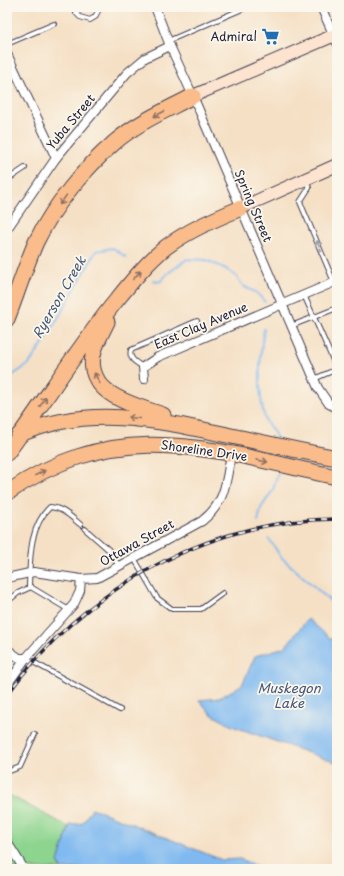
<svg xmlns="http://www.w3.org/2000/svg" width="344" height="876" font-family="'Playpen Sans',sans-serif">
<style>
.green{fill:#8dd48e;stroke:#587b64}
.water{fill:#7fb9f0;stroke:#506e96}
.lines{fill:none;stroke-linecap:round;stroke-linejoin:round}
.stream{stroke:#7fb9f0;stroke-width:2}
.lane-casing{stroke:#423e50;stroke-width:6}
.street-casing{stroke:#423e50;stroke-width:10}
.secondary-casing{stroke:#423e50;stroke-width:14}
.highway-casing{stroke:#423e50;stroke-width:17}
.lane{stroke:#fff;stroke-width:4}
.street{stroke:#fff;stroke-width:8}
.secondary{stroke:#fde4d0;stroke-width:12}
.highway{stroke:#f9bc8a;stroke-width:15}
.rail-casing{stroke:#22223b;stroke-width:3.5}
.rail{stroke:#fbf7ec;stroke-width:2;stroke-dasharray:6;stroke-linecap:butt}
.oneway{stroke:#8e6f62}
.oneway2{stroke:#9c9ca7}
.labels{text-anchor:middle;stroke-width:3.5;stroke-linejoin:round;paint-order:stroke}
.poi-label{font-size:12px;fill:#22223b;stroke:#fbf7ec;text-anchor:end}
.street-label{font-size:12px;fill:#22223b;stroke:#fbf7ec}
.water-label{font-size:13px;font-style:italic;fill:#43577a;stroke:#fbf7ec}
</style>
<rect width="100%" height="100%" fill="#fbf7ec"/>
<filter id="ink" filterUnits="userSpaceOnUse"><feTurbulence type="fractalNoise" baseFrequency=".025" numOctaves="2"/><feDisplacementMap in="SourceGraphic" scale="8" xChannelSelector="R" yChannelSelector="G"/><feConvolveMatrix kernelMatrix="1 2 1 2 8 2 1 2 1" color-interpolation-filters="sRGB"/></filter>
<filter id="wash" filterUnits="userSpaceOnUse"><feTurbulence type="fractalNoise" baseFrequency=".012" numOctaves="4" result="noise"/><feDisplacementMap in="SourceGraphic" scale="16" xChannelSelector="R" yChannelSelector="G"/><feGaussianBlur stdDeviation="0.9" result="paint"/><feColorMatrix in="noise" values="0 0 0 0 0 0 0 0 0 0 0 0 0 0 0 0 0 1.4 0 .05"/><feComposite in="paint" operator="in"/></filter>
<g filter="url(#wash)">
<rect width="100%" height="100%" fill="#f5e0c5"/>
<!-- green -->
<path class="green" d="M7,794L69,827L58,862L61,869H7Z"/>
<!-- water -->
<g class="water">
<path d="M308,619L337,644V763L232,726L211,714L199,700L219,698L242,685L255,656L285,647Z"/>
<path d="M92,808L222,860L240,859L264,869H61L58,862L70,825L83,823Z"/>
</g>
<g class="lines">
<!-- stream -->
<g class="stream">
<path d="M153,280L156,282L161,281L167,274L187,259L206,260L226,269L236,276L243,286L257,293L265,302"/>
<path d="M264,329C259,359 257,390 265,419C267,426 275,430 276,438"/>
<path d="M13,375L29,364L46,339L96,251L113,248L126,257"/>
<path d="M258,522L261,508L273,490L278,473"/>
<path d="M269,539L281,557L337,607"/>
</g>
</g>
</g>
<g filter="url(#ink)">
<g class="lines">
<defs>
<g id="lane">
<path d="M76,7V13L80,17L90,20L95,17L100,7"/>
<path d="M87,7H96"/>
<path d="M168,41L247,7"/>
<path d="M7,44L54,24"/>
<path d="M7,180L25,168"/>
<path d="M306,180L309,188L300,202L334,282"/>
<path d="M304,295L337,369"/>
<path d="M291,326L337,308"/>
<path d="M143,367C137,363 128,359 131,350L197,321"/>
<path d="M314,379L337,369"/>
<path d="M85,529L109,550L119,566"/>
<path d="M134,558L157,598L172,609H201L223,593"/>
<path d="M7,602L18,593L31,587"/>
<path d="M69,610L29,586C30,558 29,527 50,507C63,508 71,517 81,525"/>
<path d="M26,658L120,710"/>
<path d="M7,772L20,767L35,734"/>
</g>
<g id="street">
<path d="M155,7L170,46L193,96L318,388L329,404L337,408"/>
<path d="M321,7L337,43"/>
<path d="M7,54L56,158"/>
<path d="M7,229L56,158L127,73L145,58L170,46"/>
<path d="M144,379L143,367L158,357L337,281"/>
<path d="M7,578L34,572L81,579L97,578L202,521C226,502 226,482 231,454"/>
<path d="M7,649L19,658H26"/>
<path d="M7,685L26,658L74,604L80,591L81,579"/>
<path d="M7,842L24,869"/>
</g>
<g id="secondary">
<path d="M193,96L337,34"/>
<path d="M241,208L337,165"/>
</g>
<g id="highway">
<path d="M7,319C17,294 25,267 36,242C54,205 84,169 115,142C138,122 167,110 193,96"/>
<path d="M107,322C102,332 95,344 93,355C86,395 135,405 163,415"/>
<path d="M19,435C86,404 158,420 227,435C264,443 300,451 337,458"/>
<path d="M7,453C42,405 74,354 111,307C128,286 145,264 166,247C189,230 215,219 241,208"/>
<path d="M7,493C120,414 215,451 337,477"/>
</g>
</defs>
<!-- lane casing -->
<use href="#lane" class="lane-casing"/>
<!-- street casing -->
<use href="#street" class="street-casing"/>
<!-- secondary casing -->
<use href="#secondary" class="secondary-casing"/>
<!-- highway casing -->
<use href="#highway" class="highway-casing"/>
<!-- lane -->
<use href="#lane" class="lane"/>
<!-- street -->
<use href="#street" class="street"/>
<!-- secondary -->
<use href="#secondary" class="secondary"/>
<!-- highway -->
<use href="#highway" class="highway"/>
<defs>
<path id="rail" d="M7,695C82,591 206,519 337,519"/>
</defs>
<!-- rail casing -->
<use href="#rail" class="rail-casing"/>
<!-- rail -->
<use href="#rail" class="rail"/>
</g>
<!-- one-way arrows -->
<defs><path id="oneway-shaft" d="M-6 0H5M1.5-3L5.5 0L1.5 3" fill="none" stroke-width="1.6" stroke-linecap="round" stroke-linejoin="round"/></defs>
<g class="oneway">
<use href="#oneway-shaft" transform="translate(159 114) rotate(153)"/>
<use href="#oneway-shaft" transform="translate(63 200) rotate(126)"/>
<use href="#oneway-shaft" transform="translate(137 275) rotate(-46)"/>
<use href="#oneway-shaft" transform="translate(97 378) rotate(-117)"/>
<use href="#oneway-shaft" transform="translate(43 402) rotate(-55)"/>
<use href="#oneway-shaft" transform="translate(134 418) rotate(-175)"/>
<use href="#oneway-shaft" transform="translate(262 461) rotate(12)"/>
<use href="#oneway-shaft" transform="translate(40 473) rotate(-28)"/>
</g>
<use class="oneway2" href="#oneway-shaft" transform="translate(319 246) rotate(-113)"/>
</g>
<!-- icons -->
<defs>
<symbol id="supermarket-bare" viewBox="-9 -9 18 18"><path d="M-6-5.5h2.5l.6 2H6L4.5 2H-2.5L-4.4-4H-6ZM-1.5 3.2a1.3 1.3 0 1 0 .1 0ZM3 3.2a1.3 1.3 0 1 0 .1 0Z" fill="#1f6fb2" stroke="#fbf7ec" stroke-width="2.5" paint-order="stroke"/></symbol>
</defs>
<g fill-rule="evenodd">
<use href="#supermarket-bare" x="258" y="24" width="25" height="25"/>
</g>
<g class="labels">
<!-- poi labels -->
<g class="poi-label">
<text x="257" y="41">Admiral</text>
</g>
<!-- street labels -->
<g class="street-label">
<text transform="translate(71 122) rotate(-50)" y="4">Yuba Street</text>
<text transform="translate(253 206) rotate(67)" y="4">Spring Street</text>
<text transform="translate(201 326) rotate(-23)" y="4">East Clay Avenue</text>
<text transform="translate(204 451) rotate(8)" y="4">Shoreline Drive</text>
<text transform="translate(137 543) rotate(-29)" y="4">Ottawa Street</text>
</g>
<!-- water labels -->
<g class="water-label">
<text transform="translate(59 297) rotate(-60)" y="5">Ryerson Creek</text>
<text x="289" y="693">Muskegon<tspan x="289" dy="15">Lake</tspan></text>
</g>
</g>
<!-- margin -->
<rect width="344" height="876" fill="none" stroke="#fbf7ec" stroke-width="24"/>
</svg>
